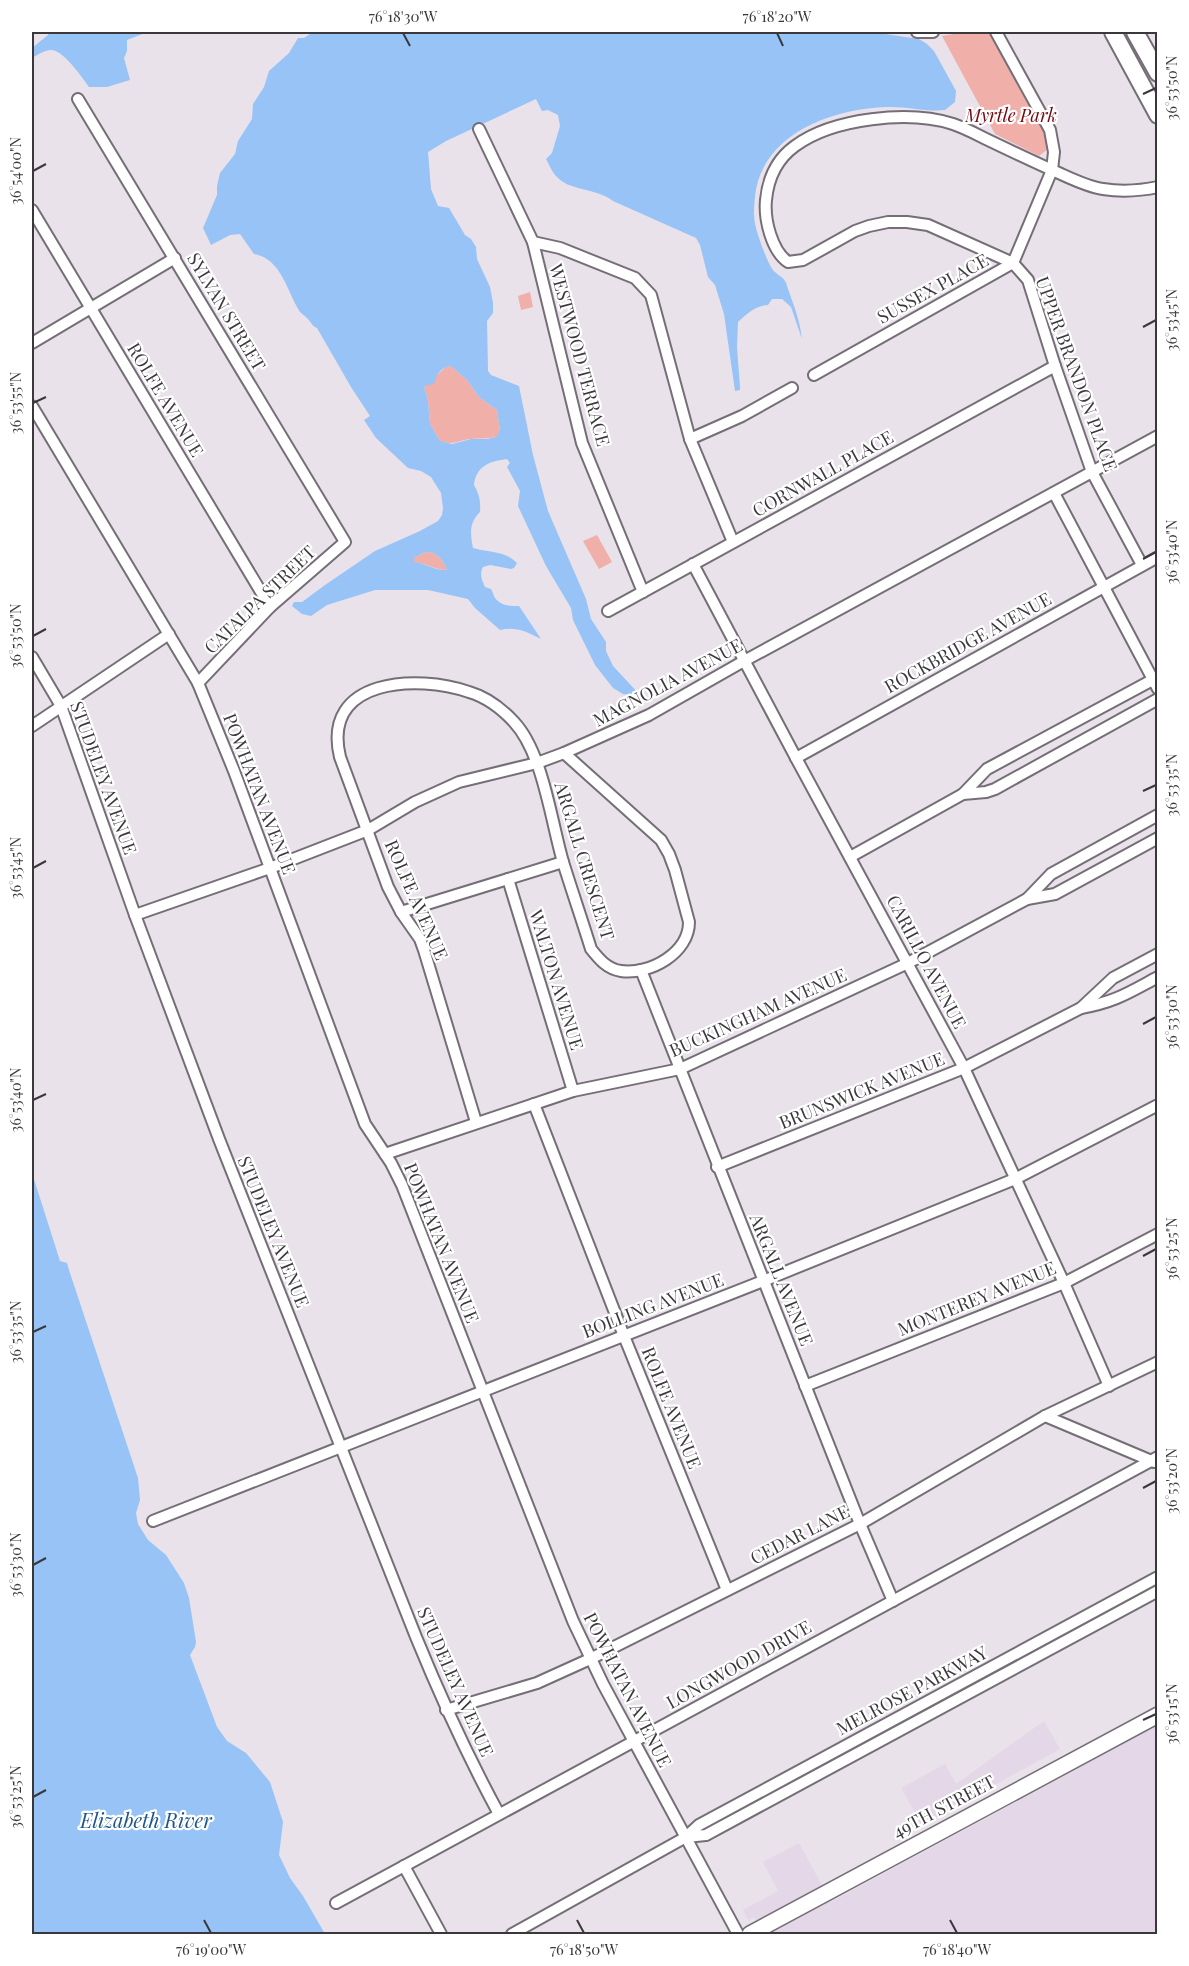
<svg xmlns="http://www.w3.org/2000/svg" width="1189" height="1966" font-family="'Playfair Display',serif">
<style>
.built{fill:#e4d7e7}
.green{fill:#f0afa8}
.water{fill:#97c3f6;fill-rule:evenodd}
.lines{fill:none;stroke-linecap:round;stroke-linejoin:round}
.street-casing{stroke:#756e77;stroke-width:14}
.secondary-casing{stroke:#756e77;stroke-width:18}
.primary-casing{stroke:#756e77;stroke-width:20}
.street{stroke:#fff;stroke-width:10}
.secondary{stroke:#fff;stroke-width:15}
.primary{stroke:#fff;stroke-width:16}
.ticks{fill:none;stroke:#3b383c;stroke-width:2}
.labels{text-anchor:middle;stroke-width:4.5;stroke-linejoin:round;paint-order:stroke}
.park-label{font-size:18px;font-style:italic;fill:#740910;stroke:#fff}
.street-label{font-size:18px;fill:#3b383c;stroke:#fff}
.water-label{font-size:20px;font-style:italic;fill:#1c548d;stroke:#fff}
.neatline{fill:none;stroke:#3b383c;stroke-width:2}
.ticks-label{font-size:15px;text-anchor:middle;fill:#3b383c}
</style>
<rect width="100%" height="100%" fill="#e9e2eb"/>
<!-- built -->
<g class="built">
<path d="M1044,1721L1060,1749L922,1825L901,1788L945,1764L956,1784Z"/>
<path d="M1157,1726V1934H764L754,1917L748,1920L743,1910L778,1891L763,1862L799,1843L831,1902Z"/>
</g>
<!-- green -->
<g class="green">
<path d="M965,32H990L1045,128L1048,149L1039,156L995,134L942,36Z"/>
<path d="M530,292L533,307L521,310L518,296Z"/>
<path d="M451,366L467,380L479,397L497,410L500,431L497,437C487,439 480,438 471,439C459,440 452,446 440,441L430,424L428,401L424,386L446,367Z"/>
<path d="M597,535L612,562L599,569L583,541Z"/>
<path d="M425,552C437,551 443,560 447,570C435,570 426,563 414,562V558Z"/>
</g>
<!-- water -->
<g class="water">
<path d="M49,32H174L145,33L127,40V51L124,58L130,80L107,87H89C82,77 62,48 50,50C43,51 37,55 32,58V48L48,35Z"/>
<path d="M313,32H872L919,39L927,44L934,51L956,91L955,102L945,110C926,112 906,106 886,107C831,109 762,134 755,196C754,207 753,217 756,228C759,239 767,262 773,270C777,275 784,277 786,283C793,304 799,316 802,339L791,307L782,299H772L768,305C755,306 748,313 738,322L737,347L740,387V390L735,391L724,314L715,285L708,277L700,245L696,238L613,201C597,188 568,191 556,176C552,172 549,164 546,159L552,153L560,126L558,115L548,110L542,111L536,99L446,141L428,152L431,189L438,206L449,208L465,235L471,239L476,247L477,259L490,287L493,303V313L487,321L488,371L491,375L519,386L533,455L548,511L586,599L591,619L606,642V651L613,666L640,695L637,699L632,695L623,694L613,688L595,665L573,620L571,608L546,566L518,506L520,491L507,467L510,463L507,459C490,461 476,466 474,485C479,494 481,501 480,512C469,523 470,533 473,548C489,553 504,550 517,563L514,568L511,569L490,565L483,567C479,574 482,580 485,587L491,589C493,592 493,595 495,598C501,606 510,606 519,606L541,639C528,632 515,626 500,630L475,608L468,599L428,590H375L327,605L311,616L302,614L292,606L294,602H302L325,585L375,551L420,531L438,521L442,515L443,508L441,493L431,477L421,471L408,468L376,438L364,420L370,416L351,387L317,328C311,325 312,323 307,318C305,316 302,314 300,312C287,292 282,259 254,254L240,234L230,235L211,245L203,228L217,195V186L220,173L235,154L238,141L252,119L253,104L264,87L269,71L289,53L298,38H304ZM451,366L467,380L479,397L497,410L500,431L496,437L487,439H471L452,444L440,441L430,424L428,401L424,386L434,384C436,375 441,367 451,366ZM425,552C437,551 443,560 447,570C435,571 426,563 414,562V558Z"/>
<path d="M32,1173L60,1261L67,1263L69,1270L138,1478L140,1500L136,1513L138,1524L148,1540L166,1555L184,1583L189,1598L196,1642L195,1647L190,1655L217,1727L227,1741L246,1753L270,1782L283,1822L279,1855L290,1878L303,1896L325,1934H32Z"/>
</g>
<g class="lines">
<defs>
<g id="street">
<path d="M917,32H933"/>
<path d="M78,99L345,542L270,607L198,683"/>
<path d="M479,129L533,242L582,443L643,592"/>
<path d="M32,210L270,607"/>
<path d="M533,242L560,248L635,278L651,295L690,439L733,542"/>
<path d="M32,343L175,258"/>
<path d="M814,375L1013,263L1052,170L1054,152L1050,130L996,32"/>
<path d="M32,406L198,683L234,771L365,1124L391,1163L402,1185L573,1621L603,1684L738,1934"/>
<path d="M690,439L742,416L792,388"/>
<path d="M1054,493L1158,689"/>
<path d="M693,564L796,758L964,1068L1064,1283L1109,1386"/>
<path d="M1142,565L1092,472L1055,366L1028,280L1013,263L928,225L907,222H888L869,226L855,231L803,260L788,262C772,251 764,220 766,200C768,179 777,159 795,146C833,118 909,110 953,124C965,128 976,134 986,139C1011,151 1036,163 1061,174C1074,180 1089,187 1103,189C1122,192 1139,191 1158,187"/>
<path d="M608,611L1055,366"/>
<path d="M32,657L61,706L135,915L219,1139L416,1637C441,1698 468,1757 499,1814"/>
<path d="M32,726L169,634"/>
<path d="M796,758L1158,557"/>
<path d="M963,794L986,792L995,789L1158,699"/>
<path d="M850,857L963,794L987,769L1158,677"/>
<path d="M508,879L573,1091"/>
<path d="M1027,899L1055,894L1158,838"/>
<path d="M401,912L563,862"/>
<path d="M135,915L270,868L368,830L415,802L459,782L537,763L564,753L649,715L744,661L1158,436"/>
<path d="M641,970L860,1524L893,1601"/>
<path d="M1081,1008C1115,1002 1128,993 1158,977"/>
<path d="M534,1104L624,1336L727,1590"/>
<path d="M476,1122L424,950L420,939L401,912L388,887L340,757C321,678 418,674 469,692C486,697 502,709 514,722C543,753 551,821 563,862C572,891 582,920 591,949C599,959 607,969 621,971C650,975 689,953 689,922L675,870L669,854L661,840L564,753"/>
<path d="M385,1154L573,1091L680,1069L908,963L1027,899L1051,874L1158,815"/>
<path d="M717,1167L964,1068L1081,1008L1113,978L1158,954"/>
<path d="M805,1386L1064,1283L1158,1234"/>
<path d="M1045,1416L1154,1462"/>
<path d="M153,1521L763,1281L1015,1179L1158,1105"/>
<path d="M446,1710L537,1683L590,1659L860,1524L1045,1416L1158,1362"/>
<path d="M686,1837L706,1835L1158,1591"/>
<path d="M404,1866L441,1934"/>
<path d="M336,1903L1158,1457"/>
<path d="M512,1934L686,1837L699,1825L1158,1577"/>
</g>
<path id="secondary" d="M750,1934L1158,1715"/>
<g id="primary">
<path d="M1113,32L1158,115"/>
<path d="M1135,32L1158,73"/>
</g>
</defs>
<!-- street casing -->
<use href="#street" class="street-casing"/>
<!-- secondary casing -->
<use href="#secondary" class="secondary-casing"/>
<!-- primary casing -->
<use href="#primary" class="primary-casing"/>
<!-- street -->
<use href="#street" class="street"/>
<!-- secondary -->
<use href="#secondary" class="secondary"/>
<!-- primary -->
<use href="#primary" class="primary"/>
</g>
<!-- ticks -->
<path class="ticks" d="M403,33L410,46M777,33L783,46M1143,94L1156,88M33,171L46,164M1143,327L1156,320M33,403L46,397M1143,559L1156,552M33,636L46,629M1143,791L1156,785M33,868L46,861M1143,1024L1156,1017M33,1100L46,1094M1143,1256L1156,1249M33,1332L46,1326M1143,1488L1156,1481M33,1565L46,1558M1143,1720L1156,1714M33,1797L46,1790M204,1920L211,1933M577,1920L584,1933M950,1920L957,1933"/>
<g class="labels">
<!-- park labels -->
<g class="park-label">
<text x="1011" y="122">Myrtle Park</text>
</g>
<!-- street labels -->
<g class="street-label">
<text transform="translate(933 289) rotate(-29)" y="6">SUSSEX PLACE</text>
<text transform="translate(226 312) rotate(59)" y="6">SYLVAN STREET</text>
<text transform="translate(579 355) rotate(75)" y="6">WESTWOOD TERRACE</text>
<text transform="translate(1076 374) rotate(70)" y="6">UPPER BRANDON PLACE</text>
<text transform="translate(165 400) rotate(59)" y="6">ROLFE AVENUE</text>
<text transform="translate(823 474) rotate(-29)" y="6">CORNWALL PLACE</text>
<text transform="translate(260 600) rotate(-44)" y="6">CATALPA STREET</text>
<text transform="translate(968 643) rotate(-29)" y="6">ROCKBRIDGE AVENUE</text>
<text transform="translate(668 683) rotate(-28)" y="6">MAGNOLIA AVENUE</text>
<text transform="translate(103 778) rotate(70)" y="6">STUDELEY AVENUE</text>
<text transform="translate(259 794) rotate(69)" y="6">POWHATAN AVENUE</text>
<text transform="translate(584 861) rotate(73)" y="6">ARGALL CRESCENT</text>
<text transform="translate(416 900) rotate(66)" y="6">ROLFE AVENUE</text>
<text transform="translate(926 962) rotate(62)" y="6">CARILLO AVENUE</text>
<text transform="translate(556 980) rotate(73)" y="6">WALTON AVENUE</text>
<text transform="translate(758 1013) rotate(-24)" y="6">BUCKINGHAM AVENUE</text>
<text transform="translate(862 1091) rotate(-22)" y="6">BRUNSWICK AVENUE</text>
<text transform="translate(273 1232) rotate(68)" y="6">STUDELEY AVENUE</text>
<text transform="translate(441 1243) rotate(68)" y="6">POWHATAN AVENUE</text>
<text transform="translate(781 1280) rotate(68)" y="6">ARGALL AVENUE</text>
<text transform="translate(977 1299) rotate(-22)" y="6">MONTEREY AVENUE</text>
<text transform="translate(653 1306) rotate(-21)" y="6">BOLLING AVENUE</text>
<text transform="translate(671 1408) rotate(68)" y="6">ROLFE AVENUE</text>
<text transform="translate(800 1535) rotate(-27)" y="6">CEDAR LANE</text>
<text transform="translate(739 1665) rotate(-29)" y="6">LONGWOOD DRIVE</text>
<text transform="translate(455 1682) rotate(66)" y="6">STUDELEY AVENUE</text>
<text transform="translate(627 1690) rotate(63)" y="6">POWHATAN AVENUE</text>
<text transform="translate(912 1691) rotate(-28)" y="6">MELROSE PARKWAY</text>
<text transform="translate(944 1807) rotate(-28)" y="6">49TH STREET</text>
</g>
<!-- water labels -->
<g class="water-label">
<text x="146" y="1828">Elizabeth River</text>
</g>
</g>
<!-- border -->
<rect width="1189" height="1966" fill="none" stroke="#ffffff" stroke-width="66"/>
<rect x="33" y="33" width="1123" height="1900" class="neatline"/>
<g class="ticks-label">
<text x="403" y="22">76°18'30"W</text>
<text x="777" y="22">76°18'20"W</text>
<text transform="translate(1172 88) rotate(-90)" y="5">36°53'50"N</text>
<text transform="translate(16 171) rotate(-90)" y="5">36°54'00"N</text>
<text transform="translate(1172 320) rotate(-90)" y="5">36°53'45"N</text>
<text transform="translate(16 403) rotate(-90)" y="5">36°53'55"N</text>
<text transform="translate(1172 552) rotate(-90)" y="5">36°53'40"N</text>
<text transform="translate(16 636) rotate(-90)" y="5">36°53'50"N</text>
<text transform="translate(1172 785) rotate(-90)" y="5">36°53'35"N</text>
<text transform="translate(16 868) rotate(-90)" y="5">36°53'45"N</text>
<text transform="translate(1172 1017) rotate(-90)" y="5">36°53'30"N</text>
<text transform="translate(16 1100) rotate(-90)" y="5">36°53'40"N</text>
<text transform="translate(1172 1249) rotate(-90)" y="5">36°53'25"N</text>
<text transform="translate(16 1332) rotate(-90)" y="5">36°53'35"N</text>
<text transform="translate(1172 1481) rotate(-90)" y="5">36°53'20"N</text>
<text transform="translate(16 1565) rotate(-90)" y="5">36°53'30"N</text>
<text transform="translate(1172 1714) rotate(-90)" y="5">36°53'15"N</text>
<text transform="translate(16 1797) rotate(-90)" y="5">36°53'25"N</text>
<text x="211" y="1955">76°19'00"W</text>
<text x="584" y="1955">76°18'50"W</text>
<text x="957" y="1955">76°18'40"W</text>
</g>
</svg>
